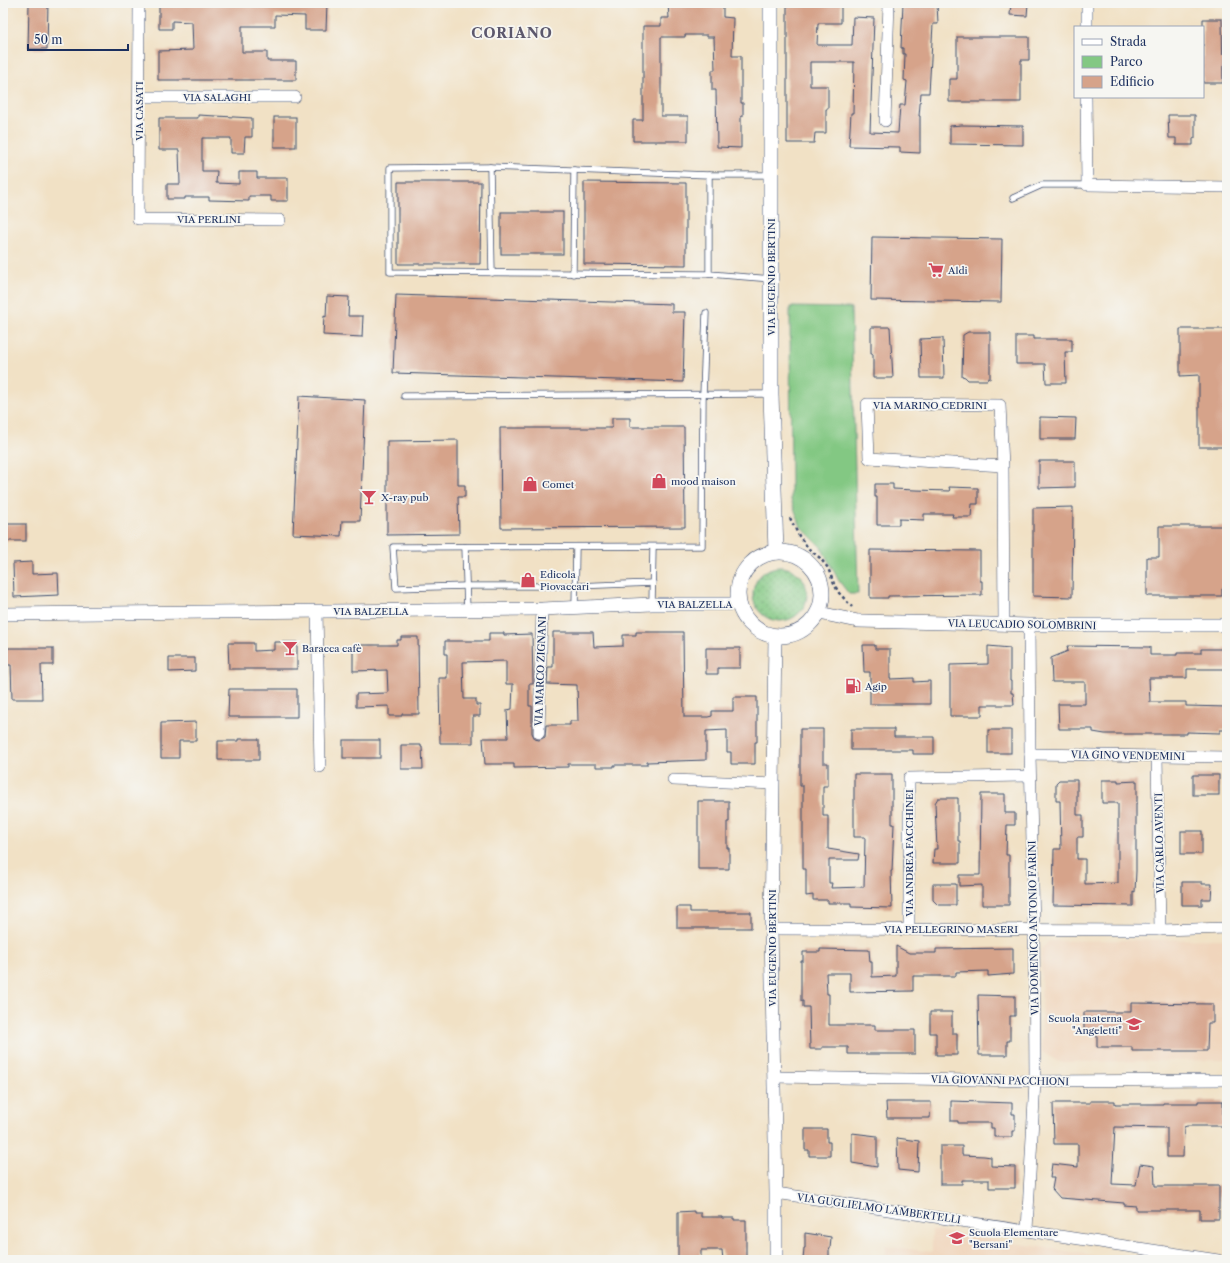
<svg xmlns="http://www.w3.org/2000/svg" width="1230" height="1263" font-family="'Libre Caslon Text',serif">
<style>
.built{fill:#f0d5bc}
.grass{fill:url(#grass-dots);stroke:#4f7c70}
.park{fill:#83c883;stroke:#4f7c70}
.building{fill:#d6a38a}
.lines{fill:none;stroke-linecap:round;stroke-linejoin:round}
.service-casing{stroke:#3b4a6d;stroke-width:7}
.minor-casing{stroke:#3b4a6d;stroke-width:12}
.tertiary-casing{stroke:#3b4a6d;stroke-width:14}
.secondary-casing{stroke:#3b4a6d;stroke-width:16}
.path{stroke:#3b4a6d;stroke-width:2.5;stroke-dasharray:3 3;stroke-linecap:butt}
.service{stroke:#fff;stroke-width:5.5}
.minor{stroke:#fff;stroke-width:11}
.tertiary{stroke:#fff;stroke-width:13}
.secondary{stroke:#fff;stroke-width:15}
.labels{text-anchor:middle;stroke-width:3.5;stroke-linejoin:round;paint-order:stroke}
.street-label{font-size:10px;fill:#1b2f5e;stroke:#f6f6f2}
.poi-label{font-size:10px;fill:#1b2f5e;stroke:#f6f6f2;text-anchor:start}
.district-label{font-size:14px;font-weight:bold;letter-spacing:1px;fill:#5c586d;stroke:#f6f6f2}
</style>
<defs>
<pattern id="grass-dots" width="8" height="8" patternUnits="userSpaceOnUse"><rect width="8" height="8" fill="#83c883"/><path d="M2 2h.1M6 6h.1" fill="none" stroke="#6aa36e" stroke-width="1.8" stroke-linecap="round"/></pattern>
</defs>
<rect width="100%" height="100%" fill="#f6f6f2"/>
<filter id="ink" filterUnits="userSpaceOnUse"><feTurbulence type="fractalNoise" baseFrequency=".025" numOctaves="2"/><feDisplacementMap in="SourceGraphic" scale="8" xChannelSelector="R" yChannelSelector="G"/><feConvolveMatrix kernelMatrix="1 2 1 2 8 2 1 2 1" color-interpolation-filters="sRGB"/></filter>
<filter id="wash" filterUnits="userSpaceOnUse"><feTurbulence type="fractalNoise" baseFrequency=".012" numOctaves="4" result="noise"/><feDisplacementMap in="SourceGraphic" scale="16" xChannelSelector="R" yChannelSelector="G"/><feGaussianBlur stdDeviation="0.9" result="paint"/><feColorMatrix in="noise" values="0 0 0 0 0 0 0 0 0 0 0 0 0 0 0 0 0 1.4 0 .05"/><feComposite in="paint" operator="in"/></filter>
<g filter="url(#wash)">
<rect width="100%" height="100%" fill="#f1e1c5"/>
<!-- built -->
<g class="built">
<path d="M1227,939V1060L1059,1062L1042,1052L1041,949L1049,941Z"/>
<path d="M932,1230L1123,1260H886L885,1246L932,1252Z"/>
</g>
<!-- grass -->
<circle class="grass" cx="780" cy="594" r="27"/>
<!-- park -->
<path class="park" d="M790,307L851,308L858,594H849L839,581L821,547L801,527L791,500Z"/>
<g id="blocks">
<!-- building -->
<g class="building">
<path d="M29,3H48L47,49H28Z"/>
<path d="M159,3H327L326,30H305V16L275,15V26H242V52H267V61H296V80H158V51L193,50L192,22L172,21V29H159Z"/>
<path d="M668,3H723V17L733,18L732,56H741V103H743V116H741V148L717,147L716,90H712V70H715L714,37H707V35H685V37H661V116H688V141H633V120H643V26H661V18H669Z"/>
<path d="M787,3H841V23H818L817,45H852L853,17L874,18L870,132L898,133L900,105H905L907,81L904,80L905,54H903V48H901L903,3H937L938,24H933L929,93H921L919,116H920V153L900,152V147L849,146L851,113H853L854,62H810V86H828V109H826V133H815L814,143H787Z"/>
<path d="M1011,3H1028L1027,16L1010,15Z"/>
<path d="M1203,19H1222L1223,83H1203Z"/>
<path d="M957,37H1029V60H1021V102H949V79H957Z"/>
<path d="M198,115L252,118V137H245L244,153H231V138H202V171H217L216,183L239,184V172H257V178H288V201H271V196H249V201L209,200V197H185V199H167V184H180L179,150H159V118H198Z"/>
<path d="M1168,115H1195V138H1193V145H1176V138H1169Z"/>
<rect x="274" y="117" width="22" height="30"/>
<path d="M962,125L1023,126V145L950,144V126Z"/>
<path d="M398,182H481L480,264H398Z"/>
<path d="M584,182L686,183V265L584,264Z"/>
<rect x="501" y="212" width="62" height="42"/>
<path d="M872,237L1002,239L1001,302L871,300Z"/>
<path d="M396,295L672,304V312H685L683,382L393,373Z"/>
<path d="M327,296L349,297L348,316H363L362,337L323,335L324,316L326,317Z"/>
<path d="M871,327H890L893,378H873V354H871Z"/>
<path d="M1180,329H1227V447H1199V375L1180,376Z"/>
<path d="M968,332H990V379L988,378L987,380H968L965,377L962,376L963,335Z"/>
<path d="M1016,336H1034V339H1072V352H1065L1066,383H1046L1045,364H1016Z"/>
<path d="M943,338L944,378H921L920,339Z"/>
<path d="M299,396L365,400L360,521H342L341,536L293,534Z"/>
<path d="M1040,417L1076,418L1075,439H1040Z"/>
<path d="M612,418H630V427H684L685,527L501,528L500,428H612Z"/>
<path d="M458,440V485H465V497H458L459,534L387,535V441Z"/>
<path d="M1039,461H1075V487L1039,488Z"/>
<path d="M875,484H893V489L915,490L950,491L949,487L978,488V504H972L971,517H952L953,514H924V520L899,519V525H877V497H875Z"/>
<path d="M1073,507L1072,597L1033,596V508Z"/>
<rect x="3" y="524" width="23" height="17"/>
<path d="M1159,526H1227V588L1222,589V596H1147V557H1159Z"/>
<path d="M870,550L980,551V581H982V595L888,596V598H870Z"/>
<path d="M32,562V574L58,573L59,595L14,597L13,563Z"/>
<path d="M553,632H593L594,647L623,646V635H636V632H683L684,717H708L712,716V711H733V697H757V742H755V764H731V752H727V730L706,731V760L647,762V765H614V767H596V764H568V767L514,768V764H485L483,738H508L507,710L512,709L513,684H506V661L463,662L464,699H476V705H480V716H473V743H440L439,678H447V654H445V641H489V633H504V635L532,634L533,684H529V706H532V733L535,739L539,740L545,737L546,725H570V721H578L577,685L547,684L548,667H553Z"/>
<path d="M401,637H418L419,714H402V716H389V706L356,707V694L388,693L387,670L353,671V645H397V640H401Z"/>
<path d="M274,642H297V669H229L228,643H254V651L274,650Z"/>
<path d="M863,645H875V649H890V679L914,678V682L930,681V704H870V672H864Z"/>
<path d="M988,646L1010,648V681H1011V693H1013L1014,705H982V716H950V665L988,664Z"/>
<path d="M1067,646L1150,647V655H1177V653H1201V649H1227V669H1187V678H1149L1150,702H1186V706L1227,707V730H1220V733L1187,732V734H1105L1093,732V729H1059L1058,704H1085V682H1052L1051,658L1068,651Z"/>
<path d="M3,648H53V665H41L42,699H12L11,665H3Z"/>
<path d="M706,648H740V668H718V674H706Z"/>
<path d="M169,658H195V671L169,672Z"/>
<path d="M229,689H297V717H228Z"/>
<path d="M196,722V741H179V758H161V723Z"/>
<path d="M800,729H823V763H828V786H823V816H828V849L859,854L858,860H829V883H832L831,888L864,887L865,837H854V774H892V824H894L892,871H891L892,908L851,907V903H828V900H813V895L806,896V869H803V786H800Z"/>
<path d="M851,729H894V737H934V754H913V750H851Z"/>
<rect x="988" y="730" width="23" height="23"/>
<path d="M238,739H259V760H218V741H238Z"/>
<rect x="343" y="740" width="37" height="18"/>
<path d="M401,745H421V747H422L423,769H401Z"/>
<rect x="1193" y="775" width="26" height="20"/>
<path d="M1059,780H1077V815H1083V837H1077V859H1085V884L1118,883V803H1102V780H1118V782L1137,781V803H1136V871L1135,892L1133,891V906L1053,905L1054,849H1061L1060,801H1056V783Z"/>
<path d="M981,794H1005V813H1015V825H1007L1006,855H1009V905H982V885L959,886V875H980Z"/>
<path d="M938,798H958V841H960V863H933L934,849H937L935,803Z"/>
<path d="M698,801H729V822H727V848H729V869H698Z"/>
<rect x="1181" y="831" width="21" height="23"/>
<path d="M1182,882H1202V884H1212L1211,899H1202V905H1182Z"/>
<path d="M933,884H956V905H938L933,900Z"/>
<path d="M677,907H690V912H751V928H677Z"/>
<path d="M896,946L909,953H936V949L1013,948V974L988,976V971L956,972V976H913V991L850,992V973H826L827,994H829V1025H875V1030H915V1054H848V1047H822V1049H810L809,1007H803V1001H801V961H803V952H820V949L869,950L870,962H872V977L896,976Z"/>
<path d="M978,995L1015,996V1016H1010V1041H1007V1055H979Z"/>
<path d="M1131,1003L1213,1004V1023H1208L1207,1051H1132V1047H1097V1032H1084V1012H1131Z"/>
<path d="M930,1012H952V1033H957V1055H936V1033H930Z"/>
<path d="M951,1101L1012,1103V1114H1015V1131H1012V1137H994V1128H991V1123H958V1121H951Z"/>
<path d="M1090,1101H1115V1104H1163V1103H1198V1101H1223V1126H1187L1184,1127L1183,1157H1167V1128L1115,1127L1112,1184L1136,1185L1140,1164L1154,1166L1155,1186H1219V1219H1200V1210H1136V1206L1124,1205V1203L1060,1198L1052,1189L1054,1178H1050L1052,1164L1078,1167V1144H1054L1053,1103H1090Z"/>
<path d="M886,1102H931L930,1118H887Z"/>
<path d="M805,1129H827V1142H830V1156H809V1150H805Z"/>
<path d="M852,1133L877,1136V1167L852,1163Z"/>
<path d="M897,1138L919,1141L918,1172L898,1170Z"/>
<path d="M940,1146H962V1155L984,1156L991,1157V1166L1015,1167V1188H989V1180H962V1184H940Z"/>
<path d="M694,1211V1213H701V1217H722V1218H734V1220H746V1260H723L722,1250H701V1260H678V1212Z"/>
<path d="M805,1233L831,1237L830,1249L829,1250V1260H803L804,1248H805Z"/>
</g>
</g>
</g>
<g filter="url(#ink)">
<use href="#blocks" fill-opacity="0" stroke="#3b4a6d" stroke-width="1"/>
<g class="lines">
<defs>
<g id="service">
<path d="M490,167L492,273"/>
<path d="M1013,198L1042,185H1087"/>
<path d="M573,274L574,170"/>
<path d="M709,274L390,272V168L490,167L709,175"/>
<path d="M771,279L709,274V175H771"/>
<path d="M404,396L771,394"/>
<path d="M465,547L467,610"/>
<path d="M653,583L575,586H466L396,588L393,547L702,546L703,395L706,313"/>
<path d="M652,604L653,547"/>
<path d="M575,608L576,547"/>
</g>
<g id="minor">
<path d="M139,3L138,219L280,220"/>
<path d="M1087,27V3"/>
<path d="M139,97H295"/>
<path d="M1086,97L1087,185L1227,187"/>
<path d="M885,121L889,3"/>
<path d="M1003,466L869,458L867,404L1000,405L1003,466L1004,625"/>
<path d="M317,611L320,767"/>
<path d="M539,733L542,609"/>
<path d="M1030,754L1227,757"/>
<path d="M1157,756L1160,930"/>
<path d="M673,780L773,784"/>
<path d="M909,928V778L1030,776"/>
<path d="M771,929L1160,930L1227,928"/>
<path d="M774,1077L1035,1081L1227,1080"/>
<path d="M776,1193L1218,1260"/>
<path d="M1027,1230L1035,1081L1034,930L1030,754L1029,625"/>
</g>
<g id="tertiary">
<path d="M819,613L858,621L1029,625H1227"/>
<path d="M3,614L542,609L652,604H738"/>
<path d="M775,637L771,929L776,1193V1260"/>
</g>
<g id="secondary">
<path d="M771,3V394L776,552"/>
<circle cx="780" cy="594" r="42"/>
</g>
</defs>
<!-- service casing -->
<use href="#service" class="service-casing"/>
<!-- minor casing -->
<use href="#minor" class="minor-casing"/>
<!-- tertiary casing -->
<use href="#tertiary" class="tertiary-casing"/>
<!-- secondary casing -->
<use href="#secondary" class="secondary-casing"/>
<!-- path -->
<path class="path" d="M790,518L799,536L809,549L820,558L828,568L834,584L839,593L852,607"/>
<!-- service -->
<use href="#service" class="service"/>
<!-- minor -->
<use href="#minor" class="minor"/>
<!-- tertiary -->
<use href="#tertiary" class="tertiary"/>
<!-- secondary -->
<use href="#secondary" class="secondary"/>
</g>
</g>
<!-- icons -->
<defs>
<symbol id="supermarket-bare" viewBox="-9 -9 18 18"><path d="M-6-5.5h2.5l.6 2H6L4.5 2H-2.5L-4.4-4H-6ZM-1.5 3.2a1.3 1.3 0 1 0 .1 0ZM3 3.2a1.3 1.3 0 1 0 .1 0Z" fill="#d1495b" stroke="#f6f6f2" stroke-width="2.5" paint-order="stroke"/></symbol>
<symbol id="shop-bare" viewBox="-9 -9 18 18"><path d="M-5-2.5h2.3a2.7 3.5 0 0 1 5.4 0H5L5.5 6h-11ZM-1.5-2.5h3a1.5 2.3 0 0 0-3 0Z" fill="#d1495b" stroke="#f6f6f2" stroke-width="2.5" paint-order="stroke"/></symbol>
<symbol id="bar-bare" viewBox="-9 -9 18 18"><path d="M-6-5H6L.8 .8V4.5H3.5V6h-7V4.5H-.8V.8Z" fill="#d1495b" stroke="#f6f6f2" stroke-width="2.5" paint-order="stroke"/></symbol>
<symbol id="fuel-bare" viewBox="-9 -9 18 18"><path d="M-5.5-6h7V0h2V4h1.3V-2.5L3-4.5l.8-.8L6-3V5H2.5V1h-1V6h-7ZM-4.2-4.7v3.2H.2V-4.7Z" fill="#d1495b" stroke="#f6f6f2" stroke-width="2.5" paint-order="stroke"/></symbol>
<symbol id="school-bare" viewBox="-9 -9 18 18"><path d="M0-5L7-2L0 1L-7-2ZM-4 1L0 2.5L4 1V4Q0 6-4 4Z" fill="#d1495b" stroke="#f6f6f2" stroke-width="2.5" paint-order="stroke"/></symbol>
</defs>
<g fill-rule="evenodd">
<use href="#supermarket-bare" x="925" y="259" width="22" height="22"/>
<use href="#shop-bare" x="648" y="470" width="22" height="22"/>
<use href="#shop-bare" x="519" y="473" width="22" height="22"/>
<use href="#bar-bare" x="358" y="486" width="22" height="22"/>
<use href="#shop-bare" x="517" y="569" width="22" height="22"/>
<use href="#bar-bare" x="279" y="637" width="22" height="22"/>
<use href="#fuel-bare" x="842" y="675" width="22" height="22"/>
<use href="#school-bare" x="1123" y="1013" width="22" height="22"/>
<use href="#school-bare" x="946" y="1227" width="22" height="22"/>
</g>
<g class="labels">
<!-- street labels -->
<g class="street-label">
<text x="217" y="101">VIA SALAGHI</text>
<text transform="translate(139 111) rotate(-90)" y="4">VIA CASATI</text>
<text x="209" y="223">VIA PERLINI</text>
<text transform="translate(771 277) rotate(-90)" y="4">VIA EUGENIO BERTINI</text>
<text x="930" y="409">VIA MARINO CEDRINI</text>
<text x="695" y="608">VIA BALZELLA</text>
<text x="371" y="615">VIA BALZELLA</text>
<text transform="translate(1022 624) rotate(1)" y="4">VIA LEUCADIO SOLOMBRINI</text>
<text transform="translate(540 671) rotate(-88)" y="4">VIA MARCO ZIGNANI</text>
<text transform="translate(1128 755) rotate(1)" y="4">VIA GINO VENDEMINI</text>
<text transform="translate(1159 843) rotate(-91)" y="4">VIA CARLO AVENTI</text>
<text transform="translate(909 853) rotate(-90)" y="4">VIA ANDREA FACCHINEI</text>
<text transform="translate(1033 928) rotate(-91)" y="4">VIA DOMENICO ANTONIO FARINI</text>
<text x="951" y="933">VIA PELLEGRINO MASERI</text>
<text transform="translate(772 948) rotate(-90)" y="4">VIA EUGENIO BERTINI</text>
<text transform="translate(1000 1080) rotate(1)" y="4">VIA GIOVANNI PACCHIONI</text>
<text transform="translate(879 1208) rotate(8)" y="4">VIA GUGLIELMO LAMBERTELLI</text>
</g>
<!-- poi labels -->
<g class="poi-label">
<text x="948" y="274">Aldi</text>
<text x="671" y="485">mood maison</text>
<text x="542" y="488">Comet</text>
<text x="381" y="501">X-ray pub</text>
<text x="540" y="578">Edicola<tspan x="540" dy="12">Piovaccari</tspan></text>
<text x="302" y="652">Baracca cafè</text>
<text x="865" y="690">Agip</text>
<text x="1122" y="1022" text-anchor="end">Scuola materna<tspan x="1122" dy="12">"Angeletti"</tspan></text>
<text x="969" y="1236">Scuola Elementare<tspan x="969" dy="12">"Bersani"</tspan></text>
</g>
<!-- district labels -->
<g class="district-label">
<text x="512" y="38">CORIANO</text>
</g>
</g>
<!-- margin -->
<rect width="1230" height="1263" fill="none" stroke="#f6f6f2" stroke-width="16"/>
<!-- legend -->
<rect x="1074" y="26" width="130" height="72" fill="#f6f6f2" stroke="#9ea6b7"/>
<rect x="1082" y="39" width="20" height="6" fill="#ffffff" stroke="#9ea6b7"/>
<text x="1110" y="46" font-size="12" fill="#1b2f5e">Strada</text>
<rect x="1082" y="56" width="20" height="12" fill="#83c883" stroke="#9ea6b7"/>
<text x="1110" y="66" font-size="12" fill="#1b2f5e">Parco</text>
<rect x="1082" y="76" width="20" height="12" fill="#d6a38a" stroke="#9ea6b7"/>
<text x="1110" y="86" font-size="12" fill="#1b2f5e">Edificio</text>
<!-- scale -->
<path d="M28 44v6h100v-6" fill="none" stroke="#1b2f5e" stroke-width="2"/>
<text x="34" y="44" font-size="12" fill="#1b2f5e" stroke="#f6f6f2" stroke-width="3" paint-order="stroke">50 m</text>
</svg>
